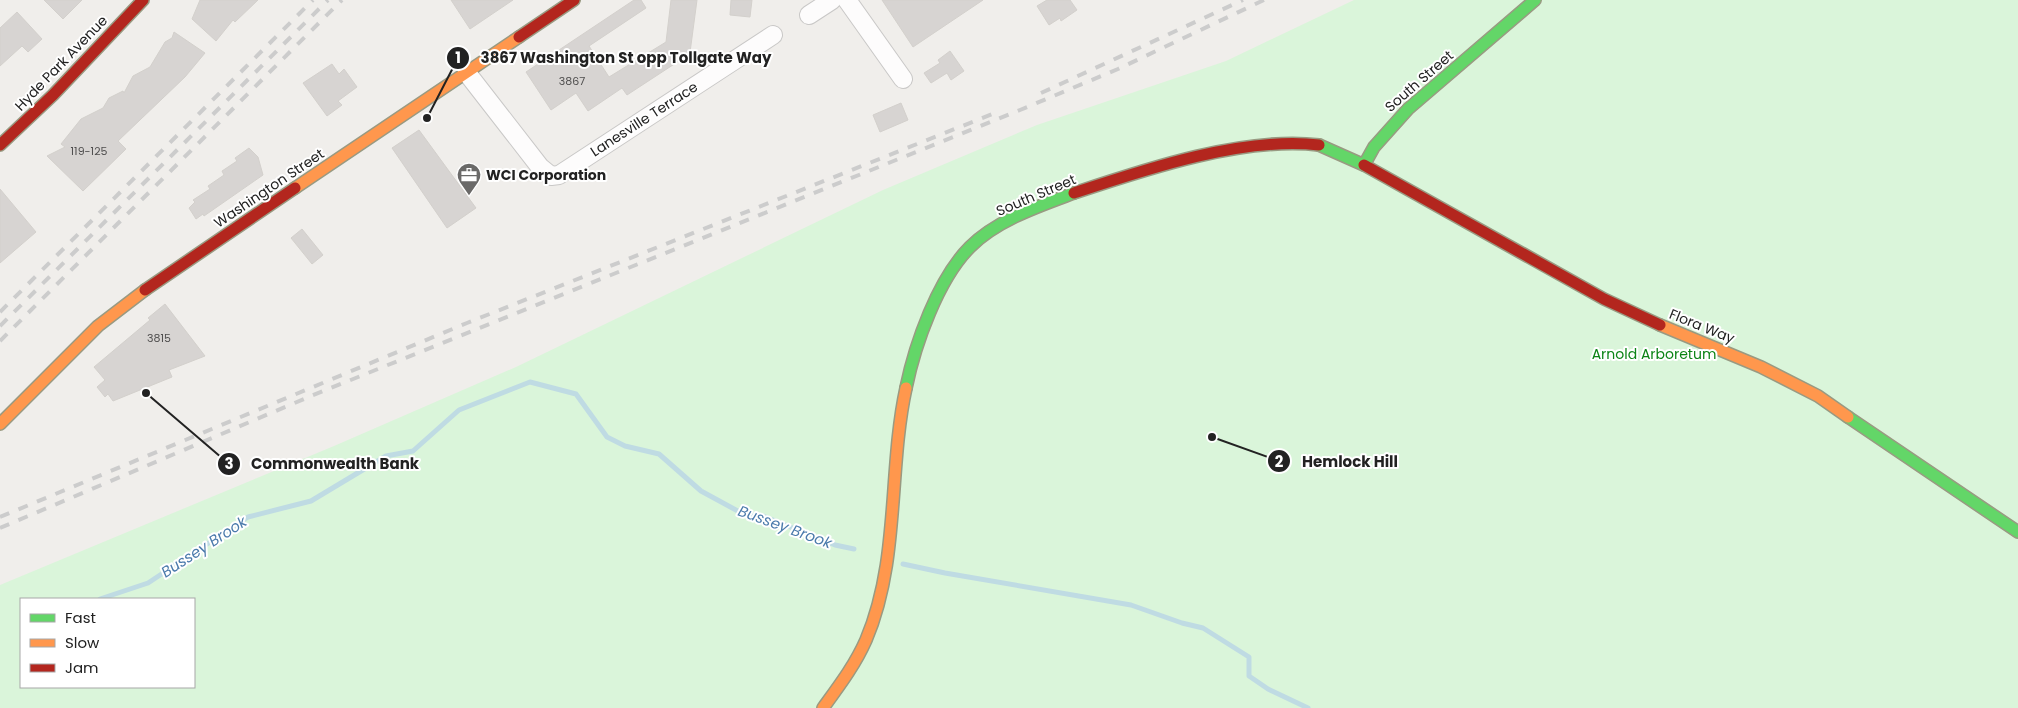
<svg xmlns="http://www.w3.org/2000/svg" width="2018" height="708" font-family="Poppins,sans-serif">
<style>
.park{fill:#daf5da;fill-rule:evenodd}
.lines{fill:none;stroke-linecap:round;stroke-linejoin:round}
.stream{stroke:#bfdbe3;stroke-width:5}
.building{fill:#d7d4d2;stroke:#d3d0cc}
.street-casing{stroke:#c9c8c7;stroke-width:20}
.fast-casing{stroke:#999a82;stroke-width:14}
.slow-casing{stroke:#999a82;stroke-width:14}
.jam-casing{stroke:#999a82;stroke-width:14}
.street{stroke:#fdfcfc;stroke-width:18}
.fast{stroke:#63d668;stroke-width:11}
.slow{stroke:#ff974d;stroke-width:11}
.jam{stroke:#b3261e;stroke-width:11}
.rail{stroke:#ccc;stroke-width:4;stroke-dasharray:10 10;stroke-linecap:butt}
.labels{text-anchor:middle;stroke-width:4;stroke-linejoin:round;paint-order:stroke}
.number-label{font-size:11px;fill:#4f4e4e}
.street-label{font-size:14px;fill:#222;stroke:#fff}
.poi-label{font-size:14px;font-weight:bold;fill:#222;stroke:#fff;text-anchor:start}
.park-label{font-size:14px;fill:#0c8416;stroke:#fff}
.water-label{font-size:15px;font-style:italic;fill:#4a7aab;stroke:#fff}
.leader{fill:none;stroke:#222;stroke-width:2}
.callout-dot{fill:#222;stroke:#fff;stroke-width:2}
.mark-label{font-size:15px;text-anchor:middle;font-weight:bold;fill:#fff}
.callout-label{font-size:15px;text-anchor:middle;font-weight:bold;fill:#222;stroke:#fff;stroke-width:4;stroke-linejoin:round;paint-order:stroke}
</style>
<rect width="100%" height="100%" fill="#f0eeeb"/>
<!-- park -->
<path class="park" d="M1354,0H2018V708H0V585L334,446L516,367L883,190L1037,125L1226,61ZM21,599H194V687H21Z"/>
<g class="lines">
<!-- stream -->
<g class="stream">
<path d="M903,564L945,573L1131,605L1182,623L1203,628L1249,657V676L1268,689L1308,708"/>
<path d="M100,599L148,583L248,517L311,501L386,456L413,451L459,410L530,382L576,394L607,437L625,446L659,454L701,491L747,516H763L835,545L854,549"/>
</g>
</g>
<!-- building -->
<g class="building">
<path d="M44,0H82L63,19Z"/>
<path d="M200,0H258L235,22L233,20L216,41L192,19Z"/>
<path d="M451,0H513L470,29Z"/>
<path d="M634,0H641L646,8L589,46L609,77L666,42L671,0H697L689,60L682,59L627,95L622,88L588,111L576,93L551,110L526,72Z"/>
<path d="M731,0H752L750,17L730,15Z"/>
<path d="M882,0H983L913,47Z"/>
<path d="M1047,0H1070L1077,10L1061,21L1060,18L1049,25L1037,6Z"/>
<path d="M17,12L42,39L28,52L22,46L0,66V28Z"/>
<path d="M174,32L205,53L185,77L118,141L126,149L83,191L47,156L65,147L61,144L81,119L103,108L109,98L123,91L124,93L133,76L150,67L165,42L172,38Z"/>
<path d="M950,51L964,71L951,80L947,73L931,83L924,73L940,63L938,60Z"/>
<path d="M332,64L339,74L344,69L357,87L338,101L342,105L327,116L303,83Z"/>
<path d="M901,103L908,120L880,132L873,115Z"/>
<path d="M419,130L476,208L447,228L392,148Z"/>
<path d="M249,148L258,157L263,175L204,216L203,214L196,219L189,208L195,202L193,200L210,189L208,186L224,175L222,171L237,161L235,158Z"/>
<path d="M0,189L36,232L0,263Z"/>
<path d="M302,229L323,255L312,264L291,238Z"/>
<path d="M165,304L205,356L169,370L172,377L113,401L108,394L105,397L97,387L105,380L94,367L150,320L148,318Z"/>
</g>
<g class="lines">
<defs>
<g id="street">
<path d="M847,0L903,79"/>
<path d="M809,15L832,0"/>
<path d="M467,73L540,167L551,176L559,175L773,35"/>
</g>
<g id="fast">
<path d="M1319,145L1364,165L1374,147L1408,109L1535,0"/>
<path d="M906,388C915,344 938,279 970,247C997,220 1039,206 1074,193"/>
<path d="M1848,417L2018,532"/>
</g>
<g id="slow">
<path d="M295,188L519,37"/>
<path d="M1660,325L1761,367L1818,396L1848,417"/>
<path d="M0,424L98,326L145,290"/>
<path d="M823,708C839,686 855,665 866,640C900,560 888,471 906,388"/>
</g>
<g id="jam">
<path d="M519,37L574,0"/>
<path d="M0,145L53,95L143,0"/>
<path d="M1364,165L1604,299L1660,325"/>
<path d="M1074,193C1146,169 1244,136 1319,145"/>
<path d="M145,290L295,188"/>
</g>
</defs>
<!-- street casing -->
<use href="#street" class="street-casing"/>
<!-- fast casing -->
<use href="#fast" class="fast-casing"/>
<!-- slow casing -->
<use href="#slow" class="slow-casing"/>
<!-- jam casing -->
<use href="#jam" class="jam-casing"/>
<!-- street -->
<use href="#street" class="street"/>
<!-- fast -->
<use href="#fast" class="fast"/>
<!-- slow -->
<use href="#slow" class="slow"/>
<!-- jam -->
<use href="#jam" class="jam"/>
<!-- rail -->
<g class="rail">
<path d="M1041,93L1243,0"/>
<path d="M0,312L313,0"/>
<path d="M0,326L328,0"/>
<path d="M0,341L342,0"/>
<path d="M0,517L467,323L1000,111"/>
<path d="M0,528L311,396L1020,110L1118,69L1264,0"/>
</g>
</g>
<!-- icons -->
<defs>
<symbol id="office-pin" viewBox="-11 -11 22 30"><path d="M0 17L-7.5 6A9.5 9.5 0 1 1 7.5 6Z" fill="#6a6968" stroke="#fff"/><path d="M-6-3h4V-5.5h4V-3h4V5H-6ZM-1-4.5V-3h2v-1.5ZM-6 0V1H6V0Z" fill="#fff"/></symbol>
</defs>
<g fill-rule="evenodd">
<use href="#office-pin" x="455" y="161" width="28" height="38"/>
</g>
<g class="labels">
<!-- number labels -->
<g class="number-label">
<text x="572" y="85">3867</text>
<text x="89" y="155">119-125</text>
<text x="159" y="342">3815</text>
</g>
<!-- street labels -->
<g class="street-label">
<text transform="translate(61 63) rotate(-46)" y="5">Hyde Park Avenue</text>
<text transform="translate(1419 81) rotate(-41)" y="5">South Street</text>
<text transform="translate(644 119) rotate(-33)" y="5">Lanesville Terrace</text>
<text transform="translate(269 188) rotate(-34)" y="5">Washington Street</text>
<text transform="translate(1036 195) rotate(-23)" y="5">South Street</text>
<text transform="translate(1702 326) rotate(22)" y="5">Flora Way</text>
</g>
<!-- poi labels -->
<g class="poi-label">
<text x="486" y="180">WCI Corporation</text>
</g>
<!-- park labels -->
<g class="park-label">
<text x="1654" y="359">Arnold Arboretum</text>
</g>
<!-- water labels -->
<g class="water-label">
<text transform="translate(785 527) rotate(20)" y="5">Bussey Brook</text>
<text transform="translate(204 547) rotate(-33)" y="5">Bussey Brook</text>
</g>
</g>
<!-- callouts -->
<path class="leader" d="M427 118L458 58M1212 437L1279 461M146 393L229 464"/>
<g class="callout-dot">
<circle cx="427" cy="118" r="5"/>
<circle cx="1212" cy="437" r="5"/>
<circle cx="146" cy="393" r="5"/>
<circle cx="458" cy="58" r="12"/>
<circle cx="1279" cy="461" r="12"/>
<circle cx="229" cy="464" r="12"/>
</g>
<g class="mark-label">
<text x="458" y="63">1</text>
<text x="1279" y="467">2</text>
<text x="229" y="469">3</text>
</g>
<g class="callout-label">
<text x="626" y="63">3867 Washington St opp Tollgate Way</text>
<text x="1350" y="467">Hemlock Hill</text>
<text x="335" y="469">Commonwealth Bank</text>
</g>
<!-- legend -->
<rect x="20" y="598" width="175" height="90" fill="#ffffff" stroke="#a7a7a7"/>
<rect x="30" y="614" width="25" height="8" fill="#63d668" stroke="#a7a7a7"/>
<text x="65" y="623" font-size="15" fill="#222222">Fast</text>
<rect x="30" y="639" width="25" height="8" fill="#ff974d" stroke="#a7a7a7"/>
<text x="65" y="648" font-size="15" fill="#222222">Slow</text>
<rect x="30" y="664" width="25" height="8" fill="#b3261e" stroke="#a7a7a7"/>
<text x="65" y="673" font-size="15" fill="#222222">Jam</text>
</svg>
